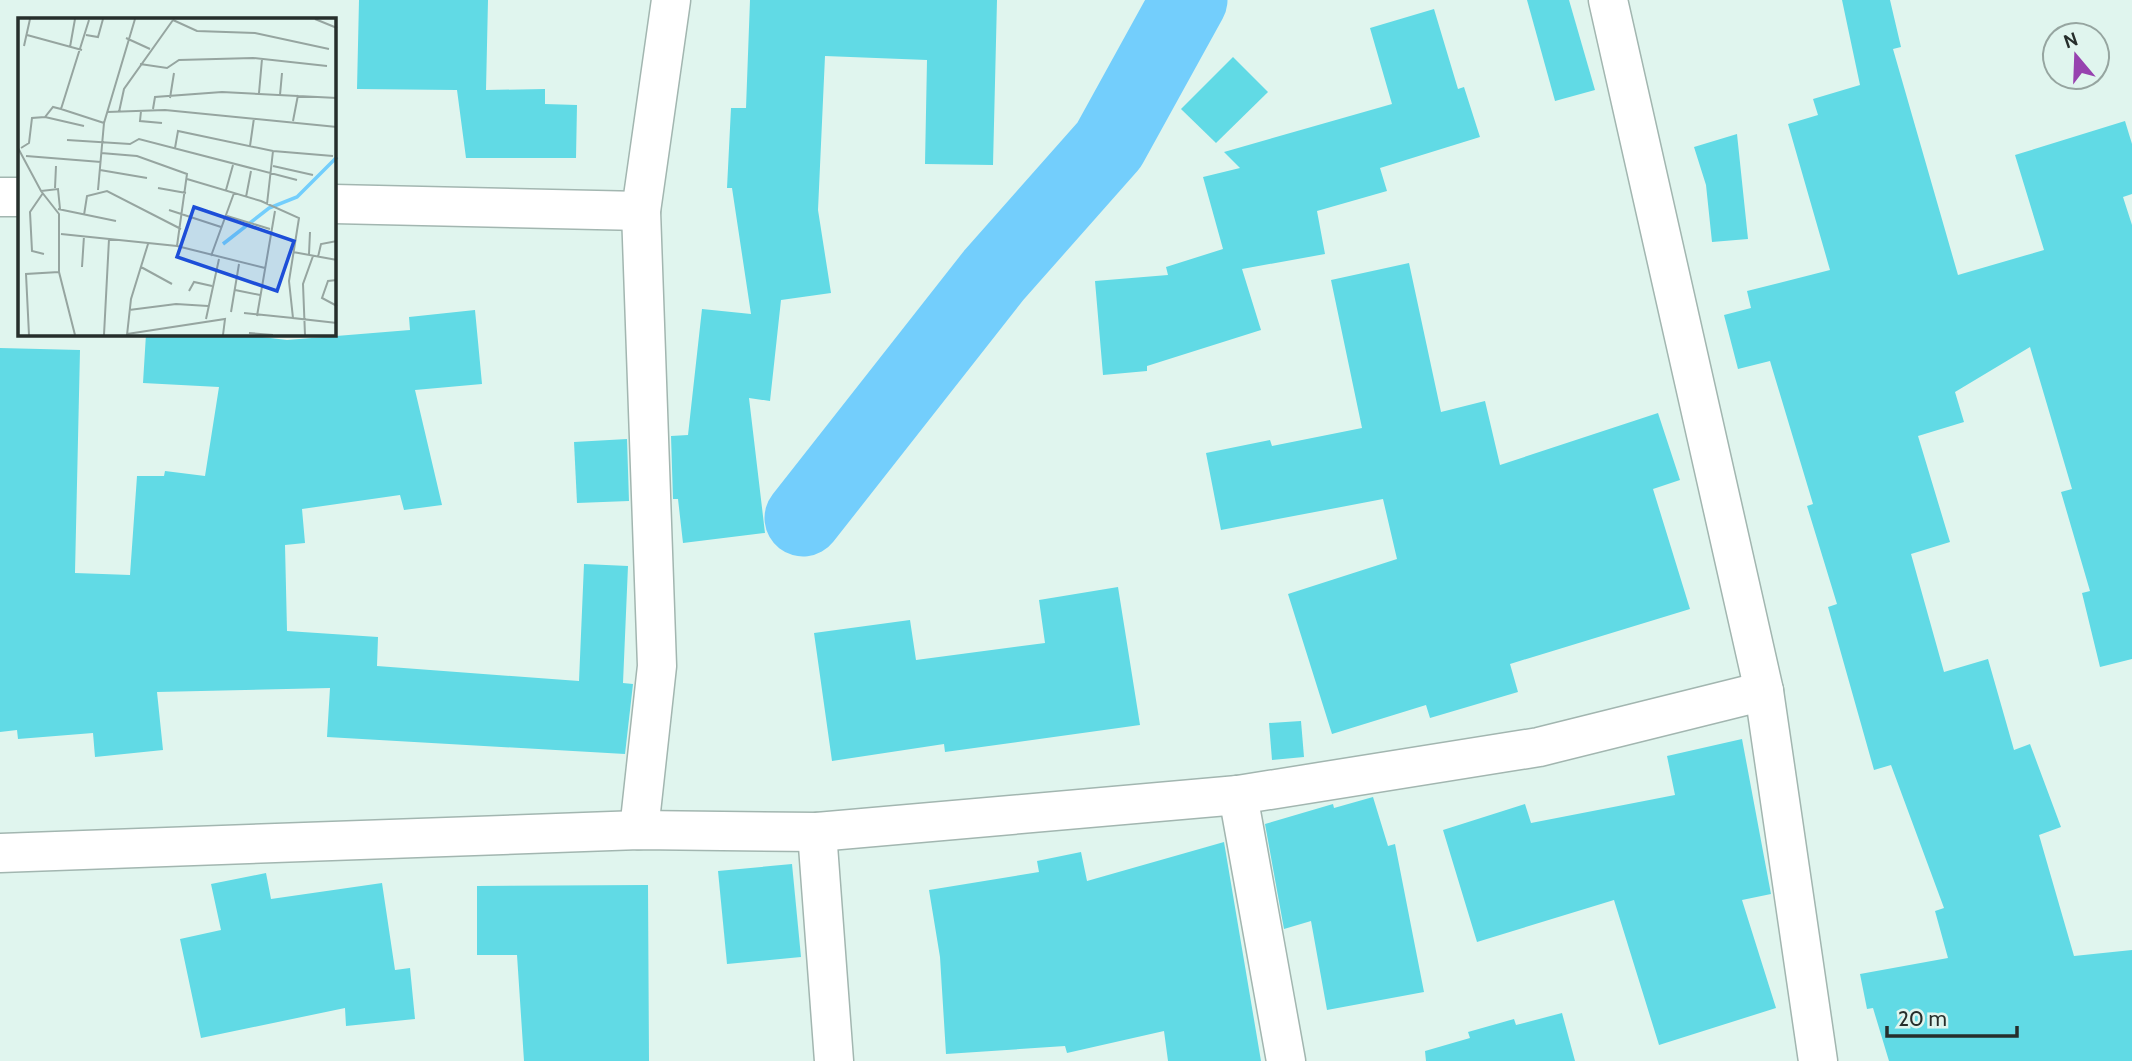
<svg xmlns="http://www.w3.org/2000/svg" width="2132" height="1061" font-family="Cabin,sans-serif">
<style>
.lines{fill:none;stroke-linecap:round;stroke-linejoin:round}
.river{stroke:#73cefc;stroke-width:77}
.building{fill:#61dae5}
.minor-casing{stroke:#a2b6b0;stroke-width:41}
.minor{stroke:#fff;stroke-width:38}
.inset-river{fill:none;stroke:#73cefc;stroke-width:3.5}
.inset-road{fill:none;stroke:#96a5a0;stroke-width:2}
.view{fill:#1d4ed8;fill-opacity:0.15;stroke:#1d4ed8;stroke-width:3.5}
.inset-edge{fill:none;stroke:#262e2b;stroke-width:3.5}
</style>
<rect width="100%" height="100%" fill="#e0f5ee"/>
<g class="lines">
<!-- river -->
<path class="river" d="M803,518L994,275L1109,145L1189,0"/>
</g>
<!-- building -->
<g class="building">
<path d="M359,0H488L486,90L545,89V104L577,105L576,158H466L457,90L357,89Z"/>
<path d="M750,0H997L993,165L925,164L927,60L825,56L818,210L831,293L781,300L770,401L749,398L765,533L683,543L678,499H673L671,436L688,435L702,309L751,314L732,188H727L731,108H746Z"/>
<path d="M1527,0H1569L1595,90L1555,101Z"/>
<path d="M1842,0H1890L1901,47L1893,49L1958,275L2044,250L2015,155L2125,121L2132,144V194L2123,197L2132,225V659L2100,667L2082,593L2090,591L2061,492L2072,489L2030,347L1955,392L1964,422L1918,436L1950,542L1911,554L1944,672L1988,659L2014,750L2030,744L2061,827L2039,835L2074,956L2132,950V1061H1889L1873,1008L1867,1009L1860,974L1948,958L1935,911L1944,908L1891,765L1874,770L1828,607L1837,604L1807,506L1813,504L1770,361L1738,369L1724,315L1751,308L1747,291L1830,270L1788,124L1818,115L1813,99L1860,85Z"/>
<path d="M1434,9L1458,89L1464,87L1480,137L1380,168L1387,191L1317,211L1325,254L1242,269L1261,330L1147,366V371L1103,375L1095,281L1168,275L1166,267L1223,249L1203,177L1240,168L1224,152L1392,104L1370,28Z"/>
<path d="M1233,57L1268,92L1216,143L1181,109Z"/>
<path d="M1737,134L1748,239L1712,242L1706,185L1694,147Z"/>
<path d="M1409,263L1441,412L1485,401L1500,465L1658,413L1680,480L1653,489L1690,609L1510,664L1518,692L1430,718L1426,705L1332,734L1288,594L1397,559L1383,499L1221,530L1206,453L1270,440L1272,446L1362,428L1331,280Z"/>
<path d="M475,310L482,384L415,390L442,505L404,510L400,495L302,509L305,543L285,545L287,631L378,637L377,666L579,681L584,564L628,566L623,683L633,684L625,754L327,737L330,688L157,692L163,750L95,757L93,733L18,739L17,730L0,732V348L80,350L75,573L130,575L137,476H164L165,471L205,476L219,387L143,383L146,334H238L287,340L410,330L409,317Z"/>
<path d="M627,439L629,501L577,503L574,442Z"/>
<path d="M1118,587L1140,725L945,752L944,744L832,761L814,633L910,620L916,660L1045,643L1039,600Z"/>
<path d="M1301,721L1304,757L1272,760L1269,723Z"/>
<path d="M1742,739L1771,894L1742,900L1776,1008L1659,1045L1614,900L1477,942L1443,830L1525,804L1531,823L1675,795L1667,756Z"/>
<path d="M1373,797L1388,846L1395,844L1424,992L1327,1010L1311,921L1284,929L1265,824L1333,804L1334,808Z"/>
<path d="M1224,842L1261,1061H1168L1164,1031L1067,1053L1065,1046L946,1054L940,957L929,890L1039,872L1037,861L1081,852L1087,881Z"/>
<path d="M792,864L801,957L727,964L718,871Z"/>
<path d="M266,873L271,899L382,883L395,970L410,968L415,1019L346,1026L345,1008L201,1038L180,939L221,930L211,884Z"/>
<path d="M648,885L649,1061H524L517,955H477V886Z"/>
<path d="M1562,1013L1575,1061H1426L1425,1051L1470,1038L1468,1032L1514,1019L1516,1025Z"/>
</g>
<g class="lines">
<defs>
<g id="minor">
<path d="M1608,0L1764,691L1818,1061"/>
<path d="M0,197H19"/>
<path d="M334,204L641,211"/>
<path d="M1238,795L1286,1061"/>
<path d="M639,830L657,666L641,211L671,0"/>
<path d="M817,832L834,1061"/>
<path d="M0,853L639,830L817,832L1238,795L1539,747L1764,691"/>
</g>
</defs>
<!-- minor casing -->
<use href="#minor" class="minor-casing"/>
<!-- minor -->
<use href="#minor" class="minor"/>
</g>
<!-- overview -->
<g transform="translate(18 18)">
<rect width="318" height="318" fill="#e0f5ee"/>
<path class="inset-river" d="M205,226L251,190L279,179L319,139"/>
<path class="inset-road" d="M297,1L319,10M155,2L179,13L237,15L311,31M9,17L64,32M68,17L80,19L85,1M108,20L132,31M6,28L12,1M52,29L57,1M122,46L149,50L161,42L235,40L309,48M241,75L244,41M262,77L264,55M152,80L156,55M43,91L86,105M135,91L137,79L204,74L319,80M123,93L122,103L144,105M89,94L147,92L319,109M101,94L106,71L155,2M27,99L66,108M275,103L280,77M49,122L112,126L121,121L279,162M232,128L236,100M0,130L23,173L41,196V254L57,317M3,130L11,125L14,100L27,99L35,89L43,91L71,2M157,130L160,113L255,133L315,138M83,135L119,138L169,156L159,228M8,138L83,144M255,148L295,157M82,152L129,160M169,161L243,183L281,200L271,263L275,300L319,305M37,170L38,148M140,170L168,175M80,172L86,105L117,1M208,172L215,147M23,173L40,171L42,191M25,175L12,194L14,233L26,236M228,179L233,153M249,186L255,133M40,191L98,203M151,192L203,209M66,197L69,178L89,173L163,211M209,198L252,211M43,216L159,228L247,250M275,234L319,242M291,236L292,214M193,238L216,175M300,239L303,226L319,223M64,249L66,218M123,249L154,266M319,262L310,263L304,280L319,288M217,272L242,277M171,273L176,264L194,268M111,292L158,286L190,288M213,294L221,246M226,295L275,300M239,298L257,193M188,301L201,241M231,315L255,317M109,316L207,301L205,317M11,317L8,256L41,254M86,317L91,221M109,317L113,281L130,226M287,317L285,266L295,238"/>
<path class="view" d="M176,189L276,223L259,273L159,239Z"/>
<rect width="318" height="318" class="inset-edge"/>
</g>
<!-- north arrow -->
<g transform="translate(2076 56) rotate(341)"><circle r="33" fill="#e0f5ee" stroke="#96a5a0" stroke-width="2"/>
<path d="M0-5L12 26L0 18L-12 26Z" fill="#9742af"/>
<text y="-10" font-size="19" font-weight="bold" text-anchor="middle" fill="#262e2b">N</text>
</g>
<!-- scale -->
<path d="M1887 1026v10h130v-10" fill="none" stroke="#262e2b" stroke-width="3.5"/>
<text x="1898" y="1026" font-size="21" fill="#262e2b" stroke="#e0f5ee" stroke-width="5" paint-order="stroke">20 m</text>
</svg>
